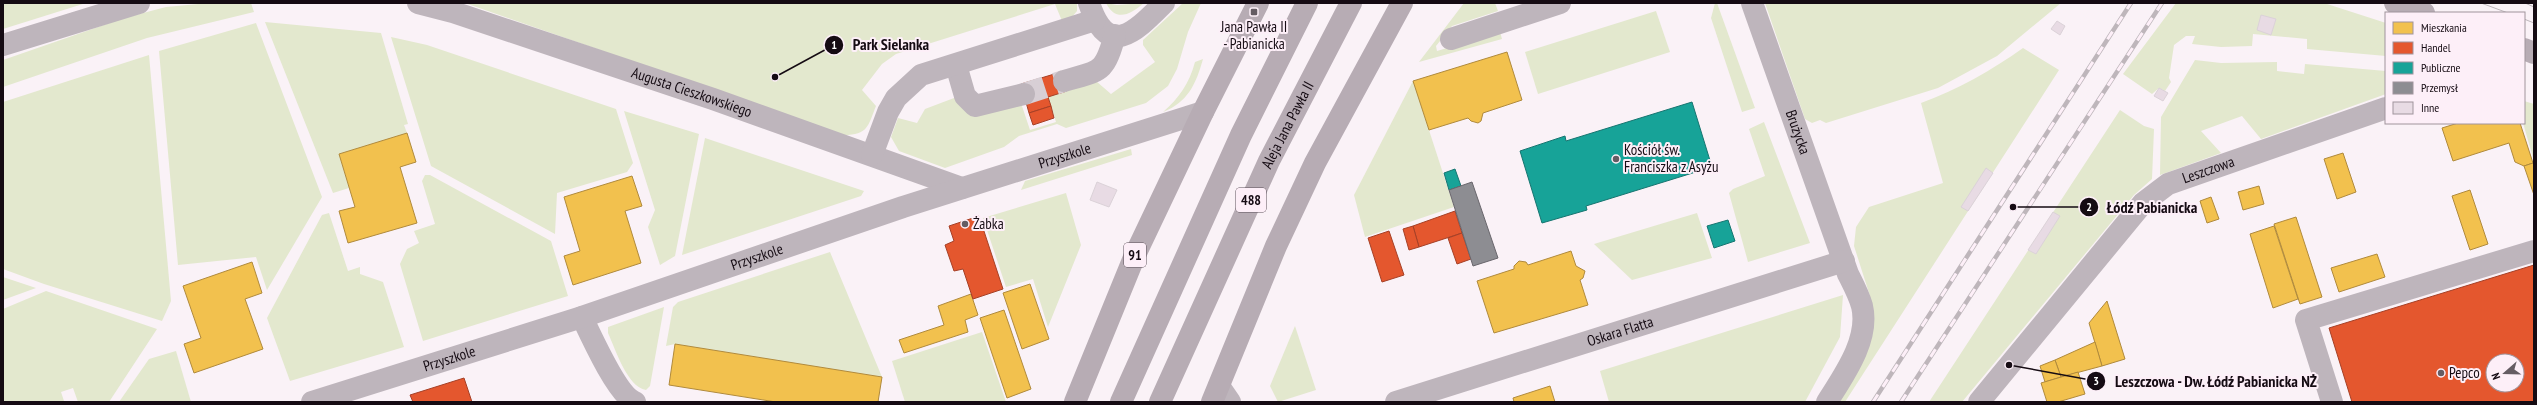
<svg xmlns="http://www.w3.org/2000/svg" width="2537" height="405" font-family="'PT Sans Narrow',sans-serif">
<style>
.green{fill:#e3e8ce}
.homes{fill:#f2c14e;stroke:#b08a3c}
.shops{fill:#e4572e;stroke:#a64026;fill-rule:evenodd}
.public{fill:#17a398;stroke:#167570}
.industry{fill:#8d8d92;stroke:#69666c}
.building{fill:#e8dbe4;stroke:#dbd2d8}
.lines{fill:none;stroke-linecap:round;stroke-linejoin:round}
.minor-tunnel{stroke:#d8cfd5;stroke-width:22;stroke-dasharray:22 11;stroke-linecap:butt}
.minor{stroke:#beb5bc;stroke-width:22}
.major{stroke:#b7acb4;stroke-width:22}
.tram{stroke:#beb6bb;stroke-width:1}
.rail-casing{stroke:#beb6bb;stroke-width:4.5}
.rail{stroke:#fdeff8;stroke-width:3;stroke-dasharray:9;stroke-linecap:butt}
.poi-dot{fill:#655c63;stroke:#fdeff8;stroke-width:1.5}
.labels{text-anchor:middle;stroke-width:4;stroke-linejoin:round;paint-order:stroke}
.shield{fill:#fdeff8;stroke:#5b4f58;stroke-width:1}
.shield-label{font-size:14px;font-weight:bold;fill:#150b13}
.poi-label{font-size:15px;fill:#150b13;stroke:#fdeff8;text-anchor:start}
.street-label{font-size:15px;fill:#150b13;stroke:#fdeff8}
.leader{fill:none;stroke:#150b13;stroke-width:1.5}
.callout-dot{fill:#150b13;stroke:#fdeff8;stroke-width:1.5}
.mark-label{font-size:12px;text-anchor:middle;font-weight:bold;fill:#fff}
.callout-label{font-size:16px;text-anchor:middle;font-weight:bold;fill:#150b13;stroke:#fdeff8;stroke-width:4;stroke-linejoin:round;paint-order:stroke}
</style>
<rect width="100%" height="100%" fill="#faf2f7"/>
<!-- green -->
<g class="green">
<path d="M3,3H86L3,29Z"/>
<path d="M209,3H251L254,12L147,38L3,87V60L124,18L166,7Z"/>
<path d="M465,3H1077V11L1072,17L1062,21L1055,4L896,54L882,64L862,90L876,106C868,126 868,135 844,135Z"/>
<path d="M1106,3L1117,5L1144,3C1131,14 1116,23 1106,3Z"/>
<path d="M1183,3H1201L1188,32L1177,69L1168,86L1146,103L1066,128L1057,124L1019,136L1004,147L945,168L899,151L891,137L898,118L917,123L925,109L954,98L1021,103L1030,130L1056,122L1048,97L1096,81L1111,94L1155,62L1143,45V40Z"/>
<path d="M1464,3H1495L1498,11L1452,26L1436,46L1437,51L1500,32L1502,39L1419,62Z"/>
<path d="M1715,3H1717L1755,108L1742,112L1711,18Z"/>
<path d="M1765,3H2061L1997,56L1938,88L1826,123L1820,120L1812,123L1805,119Z"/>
<path d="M2176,3H2324L2386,23V56L2307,49V39L2253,34L2252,46L2221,47L2192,44L2195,36H2186L2174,45L2169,78L2171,82L2165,91L2159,88L2152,94L2123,74Z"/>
<path d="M1656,11L1670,52L1538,94L1525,52Z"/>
<path d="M265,22L381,33L408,124L404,125L407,133L339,154L349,188L333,193Z"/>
<path d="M256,23L322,197L267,290L256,257L178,265L159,51Z"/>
<path d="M391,37L427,45L616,109L633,163L627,172L557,193L555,234L431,166Z"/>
<path d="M2023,48L2059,70L1845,402H1833L1870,296L1854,246L1856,227L1869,207L1943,183L1921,103C1957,90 1992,70 2023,48Z"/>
<path d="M149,55L171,301L162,321L44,284L3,269V102Z"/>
<path d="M1203,59C1196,84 1188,102 1163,112C1179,98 1189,84 1195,62Z"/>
<path d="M2195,60L2221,63L2277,62V71L2304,74L2305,64L2386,71V94L2261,139L2242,116L2201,131L2221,153L2160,175L2161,117Z"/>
<path d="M1413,81L1454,207L1365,237L1354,195Z"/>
<path d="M2524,101L2534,104V161L2523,123Z"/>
<path d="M2120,110L2144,126L2154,129L2152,179L2134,195L1962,402H1929Z"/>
<path d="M624,111L699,134L675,256L660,265L648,227L655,210Z"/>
<path d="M1764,122L1810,243L1748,262L1729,193L1733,189L1765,176L1749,129Z"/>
<path d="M705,138L864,191L861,196L682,255Z"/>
<path d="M1131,149L1132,155L1021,190L1025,181Z"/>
<path d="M425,175H430L551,241L568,296L423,341L400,264L407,249L419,243L414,231L435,224L422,181Z"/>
<path d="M1066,193L1081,245L1048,327L1033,279L1006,287L983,218Z"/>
<path d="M329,213L348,271L360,267V274L383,282L404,347L290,381L267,318L322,215Z"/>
<path d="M1697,213L1712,258L1632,280L1594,244Z"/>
<path d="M830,252L882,377L675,344L666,346L673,307L678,302Z"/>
<path d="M3,277L36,288L3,300Z"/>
<path d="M46,291L157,329L109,402H78L73,388L61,392L64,401L61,402H3V309Z"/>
<path d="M1843,295L1840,337L1805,402H1609L1600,371Z"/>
<path d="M664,307L650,386L646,390C627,387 615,348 608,333V327Z"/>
<path d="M1295,326L1316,390L1278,402L1270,386Z"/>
<path d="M982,332L1006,402H905L892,361Z"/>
<path d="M176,351L191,402H119L149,359Z"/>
</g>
<!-- homes -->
<g class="homes">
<path d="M1507,52L1522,100L1483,113L1481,121L1478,123L1471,121L1468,118L1429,130L1413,81Z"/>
<path d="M2458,123H2520L2533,163L2524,166L2515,162L2509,143L2453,161L2442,128Z"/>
<path d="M407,133L416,162L400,167L417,223L348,243L339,211L355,207L339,154Z"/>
<path d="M2343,153L2356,192L2337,199L2324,159Z"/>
<path d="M2533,163L2534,166V195L2524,166Z"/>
<path d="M632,176L642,206L625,211L641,263L573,285L564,256L580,251L564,197Z"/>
<path d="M2259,186L2264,204L2243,210L2238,192Z"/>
<path d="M2470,190L2488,244L2470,250L2452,196Z"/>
<path d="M2211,197L2219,219L2207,223L2200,201Z"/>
<path d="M2296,217L2322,297L2300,304L2274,224Z"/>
<path d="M2274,226L2298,299L2273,308L2250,234Z"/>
<path d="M1571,251L1576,266L1585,271L1583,278L1580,280L1588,305L1494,333L1477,281L1514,269V266L1519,261L1526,262L1528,265Z"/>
<path d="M2377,254L2385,277L2339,292L2331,268Z"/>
<path d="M252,262L262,293L245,299L263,349L194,373L184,344L201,338L183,286Z"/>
<path d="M1030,284L1049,339L1022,349L1003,293Z"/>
<path d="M971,294L978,315L965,320L968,332L904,353L899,340L944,325L938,306Z"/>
<path d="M2107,301L2125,359L2102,366L2089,323Z"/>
<path d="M1004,310L1031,389L1007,398L980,318Z"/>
<path d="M2095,342L2102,366L2061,377L2055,360Z"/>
<path d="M675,344L882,377L878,402H776L669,385Z"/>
<path d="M2055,360L2061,377L2045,382L2040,366Z"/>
<path d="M2078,372L2085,394L2058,402H2047L2041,383Z"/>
<path d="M1550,386L1555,402H1514L1513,398Z"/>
</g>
<!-- shops -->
<g class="shops">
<path d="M1061,72L1067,91L1048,97L1051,106L1029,113L1021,84Z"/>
<path d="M1051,106L1054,118L1033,125L1029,113Z"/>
<path d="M1455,211L1462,233L1419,247L1413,226Z"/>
<path d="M979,216L1003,289L973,299L963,269L954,271L945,245L954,241L949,226Z"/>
<path d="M1413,226L1419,247L1409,250L1403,229Z"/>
<path d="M1389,231L1404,275L1382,282L1368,238Z"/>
<path d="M1462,233L1471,259L1457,264L1448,238Z"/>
<path d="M2534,265V402H2352L2329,328ZM2493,361H2517V385H2493Z"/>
<path d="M464,378L472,402H413L410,395Z"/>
</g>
<!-- public -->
<g class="public">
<path d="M1692,102L1712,167L1586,206L1587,210L1542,223L1520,151L1565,136L1566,141Z"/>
<path d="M1455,169L1461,186L1449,190L1444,173Z"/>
<path d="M1728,220L1735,241L1714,248L1707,226Z"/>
</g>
<!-- industry -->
<path class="industry" d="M1472,182L1498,258L1473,266L1449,190Z"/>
<!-- building -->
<g class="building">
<path d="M2261,15L2276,19L2271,35L2257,30Z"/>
<path d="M2057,21L2065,26L2060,35L2051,29Z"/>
<path d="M2159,88L2168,93L2163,101L2154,96Z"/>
<path d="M1986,168L1993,173L1968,211L1961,207Z"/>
<path d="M1097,182L1117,190L1109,207L1090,200Z"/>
<path d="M2053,212L2060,216L2036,254L2028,250Z"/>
</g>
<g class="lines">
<!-- minor-tunnel -->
<path class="minor-tunnel" d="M1024,94L1064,81"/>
<!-- minor -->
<g class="minor">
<path id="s1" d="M418,3L453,12L713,99L962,188"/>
<path d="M1089,3C1108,61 1136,31 1164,3"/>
<path id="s2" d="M1752,3L1848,274C1853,284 1859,295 1862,306C1870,339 1844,375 1827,402"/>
<path d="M1451,39L1560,3"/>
<path d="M3,45L139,3"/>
<path d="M956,65L965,96L975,106L1024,94"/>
<path d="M1064,81C1101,70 1104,74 1115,35"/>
<path d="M872,155L888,112L896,98L921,75L1095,20"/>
<path d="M582,317C590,334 618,396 635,402"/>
<path d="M1219,386L1230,402"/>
<path id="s3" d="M312,402L582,317L903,207L1203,112"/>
<path id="s4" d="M1396,402L1844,261"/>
<path id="s5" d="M1979,402L2143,203L2168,184L2386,108"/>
<path d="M2332,402L2306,320L2534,251"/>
</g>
<!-- major -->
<g class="major">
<path d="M2395,3L2424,13"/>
<path d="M2524,49L2534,53"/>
<path d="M1075,402L1135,255L1203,112L1258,3"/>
<path d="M1121,402L1241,135L1307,3"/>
<path id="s6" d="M1160,402L1269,161L1351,3"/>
<path d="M1212,402L1276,246L1315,163L1402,3"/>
</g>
<!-- tram -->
<g class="tram">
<path d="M2481,3L2508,13"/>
<path d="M2525,3L2534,7"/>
<path d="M2524,19L2534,23"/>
</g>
<defs>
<g id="rail">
<path d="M1873,402L2131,3"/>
<path d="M1901,402L2162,3"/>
</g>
</defs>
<!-- rail casing -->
<use href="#rail" class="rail-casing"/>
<!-- rail -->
<use href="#rail" class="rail"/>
</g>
<!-- markers -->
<g class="poi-dot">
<rect x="1250" y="8" width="8" height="8" rx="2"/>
<circle cx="1616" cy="159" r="4"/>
<circle cx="965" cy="224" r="4"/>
<circle cx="2441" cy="373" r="4"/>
</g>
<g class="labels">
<!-- shield labels -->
<g class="shield">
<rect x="1236" y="188" width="30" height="24" rx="3"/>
<rect x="1124" y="243" width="22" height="24" rx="3"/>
</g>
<g class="shield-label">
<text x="1251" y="205">488</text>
<text x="1135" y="260">91</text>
</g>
<!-- poi labels -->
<g class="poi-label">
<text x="1254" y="32" text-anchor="middle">Jana Pawła II<tspan x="1254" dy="17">- Pabianicka</tspan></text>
<text x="1624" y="155">Kościół św.<tspan x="1624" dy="17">Franciszka z Asyżu</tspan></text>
<text x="973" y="229">Żabka</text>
<text x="2449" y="378">Pepco</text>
</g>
<!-- street labels -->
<g class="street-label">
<text dy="5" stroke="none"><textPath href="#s1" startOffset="288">Augusta Cieszkowskiego</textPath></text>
<text dy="5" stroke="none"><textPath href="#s6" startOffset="305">Aleja Jana Pawła II</textPath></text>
<text dy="5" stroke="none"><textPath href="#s2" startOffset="137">Brużycka</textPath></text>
<text dy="5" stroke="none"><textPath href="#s3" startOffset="792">Przyszkole</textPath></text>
<text dy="5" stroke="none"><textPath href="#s5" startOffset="332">Leszczowa</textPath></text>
<text dy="5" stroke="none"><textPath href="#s3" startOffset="468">Przyszkole</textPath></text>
<text dy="5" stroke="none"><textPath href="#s4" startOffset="235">Oskara Flatta</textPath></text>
<text dy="5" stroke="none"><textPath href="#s3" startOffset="144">Przyszkole</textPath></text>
</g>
</g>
<!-- callouts -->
<path class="leader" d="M775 77L834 45M2013 207L2089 207M2009 365L2096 381"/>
<g class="callout-dot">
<circle cx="775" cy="77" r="4"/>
<circle cx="2013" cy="207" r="4"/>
<circle cx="2009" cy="365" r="4"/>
<circle cx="834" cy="45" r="10"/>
<circle cx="2089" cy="207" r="10"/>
<circle cx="2096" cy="381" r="10"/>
</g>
<g class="mark-label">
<text x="834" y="49">1</text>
<text x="2089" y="211">2</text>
<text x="2096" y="385">3</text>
</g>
<g class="callout-label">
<text x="891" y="50">Park Sielanka</text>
<text x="2152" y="213">Łódź Pabianicka</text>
<text x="2216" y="387">Leszczowa - Dw. Łódź Pabianicka NŻ</text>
</g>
<!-- border -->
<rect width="2537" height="405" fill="none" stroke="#150b13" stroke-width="8"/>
<!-- legend -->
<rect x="2385" y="12" width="140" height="112" fill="#fdeff8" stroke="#a0949c"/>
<rect x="2393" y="22" width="20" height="12" fill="#f2c14e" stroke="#a0949c"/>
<text x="2421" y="32" font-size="12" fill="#150b13">Mieszkania</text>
<rect x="2393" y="42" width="20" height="12" fill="#e4572e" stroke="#a0949c"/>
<text x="2421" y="52" font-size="12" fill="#150b13">Handel</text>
<rect x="2393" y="62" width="20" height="12" fill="#17a398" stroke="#a0949c"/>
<text x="2421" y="72" font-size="12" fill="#150b13">Publiczne</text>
<rect x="2393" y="82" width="20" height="12" fill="#8d8d92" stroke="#a0949c"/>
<text x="2421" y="92" font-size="12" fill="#150b13">Przemysł</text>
<rect x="2393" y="102" width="20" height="12" fill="#e8dbe4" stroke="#a0949c"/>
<text x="2421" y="112" font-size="12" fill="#150b13">Inne</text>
<!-- north arrow -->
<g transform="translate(2505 373) rotate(250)"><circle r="19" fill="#fdeff8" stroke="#a0949c"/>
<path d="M0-3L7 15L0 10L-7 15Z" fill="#655c63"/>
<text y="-6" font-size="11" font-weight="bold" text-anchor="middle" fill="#150b13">N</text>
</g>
</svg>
